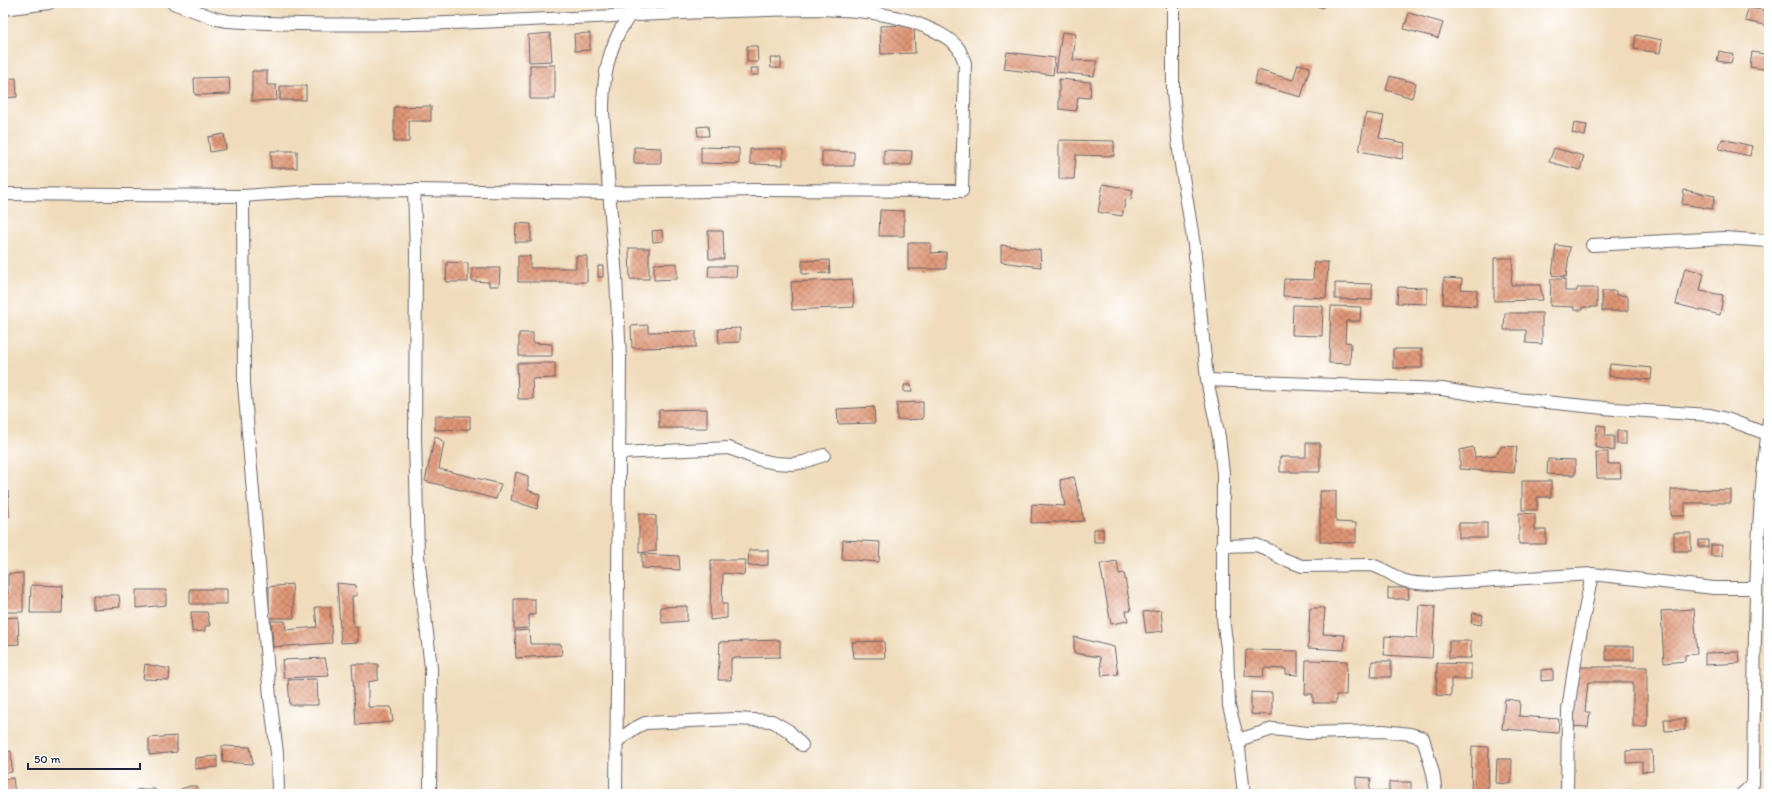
<svg xmlns="http://www.w3.org/2000/svg" width="1772" height="797" font-family="Itim,sans-serif">
<style>
.building{fill:url(#building-cross-hatch)}
.lines{fill:none;stroke-linecap:round;stroke-linejoin:round}
.minor-casing{stroke:#6a6368;stroke-width:14}
.minor{stroke:#fff;stroke-width:12}
</style>
<defs>
<pattern id="building-cross-hatch" width="8" height="8" patternUnits="userSpaceOnUse"><rect width="8" height="8" fill="#e09574"/><path d="M0 0l8 8M0 8l8-8" fill="none" stroke="#b57960"/></pattern>
</defs>
<rect width="100%" height="100%" fill="#fff"/>
<filter id="ink" filterUnits="userSpaceOnUse"><feTurbulence type="fractalNoise" baseFrequency=".025" numOctaves="2"/><feDisplacementMap in="SourceGraphic" scale="8" xChannelSelector="R" yChannelSelector="G"/><feConvolveMatrix kernelMatrix="1 2 1 2 8 2 1 2 1" color-interpolation-filters="sRGB"/></filter>
<filter id="wash" filterUnits="userSpaceOnUse"><feTurbulence type="fractalNoise" baseFrequency=".012" numOctaves="4" result="noise"/><feDisplacementMap in="SourceGraphic" scale="16" xChannelSelector="R" yChannelSelector="G"/><feGaussianBlur stdDeviation="0.9" result="paint"/><feColorMatrix in="noise" values="0 0 0 0 0 0 0 0 0 0 0 0 0 0 0 0 0 1.4 0 .05"/><feComposite in="paint" operator="in"/></filter>
<g filter="url(#wash)">
<rect width="100%" height="100%" fill="#f0dcbc"/>
<g id="blocks">
<!-- building -->
<g class="building">
<path d="M1306,3H1324L1323,8Z"/>
<path d="M1748,8L1769,11V26L1745,21Z"/>
<path d="M1409,13L1443,23L1438,38L1404,29Z"/>
<path d="M914,25L915,53L881,54L880,26Z"/>
<path d="M1062,32L1076,34L1073,60L1097,61L1094,76L1056,72Z"/>
<path d="M550,33L552,61L529,62L528,35Z"/>
<path d="M590,33V50L575,51L574,34Z"/>
<path d="M1636,35L1662,40L1660,53L1634,49Z"/>
<path d="M747,46H757L758,62H747Z"/>
<path d="M1719,51L1733,54L1731,63L1717,61Z"/>
<path d="M1765,51H1769V70L1750,67L1752,52L1764,54Z"/>
<path d="M1007,52L1055,58L1053,75L1004,69Z"/>
<path d="M770,58H781V68H771Z"/>
<path d="M1298,64L1310,67L1301,97L1254,84L1258,70L1293,80Z"/>
<rect x="530" y="65" width="25" height="34"/>
<path d="M750,68H759V75H751Z"/>
<path d="M252,71H267V85H276L277,100L252,101Z"/>
<path d="M1390,76L1416,83L1412,98L1386,90Z"/>
<path d="M229,77L230,94L195,95L194,78Z"/>
<path d="M16,78L17,97L3,98V79Z"/>
<path d="M1059,79L1091,82L1090,98L1078,97L1076,111L1059,109Z"/>
<rect x="280" y="86" width="26" height="14"/>
<path d="M431,106V121H409V142H394V107Z"/>
<path d="M1366,113L1384,116L1379,138L1405,143L1402,159L1359,151Z"/>
<path d="M1574,123L1587,125L1585,136L1572,133Z"/>
<path d="M708,126L709,136H698L697,127Z"/>
<path d="M224,134L226,149L210,152L208,137Z"/>
<path d="M1722,139L1752,146L1750,156L1719,149Z"/>
<path d="M1059,140L1114,141V156L1076,155L1074,179H1059Z"/>
<path d="M634,147L661,148V163H634Z"/>
<path d="M701,147L739,148V164L701,163Z"/>
<path d="M1554,148L1584,156L1580,170L1549,162Z"/>
<path d="M750,149H783V165L750,164Z"/>
<path d="M884,150L912,151L911,165H884Z"/>
<rect x="271" y="151" width="26" height="17"/>
<path d="M822,151L854,152V166H822Z"/>
<path d="M1103,184L1133,190L1131,200L1126,199L1122,216L1098,212Z"/>
<path d="M1684,190L1715,196L1712,209L1682,204Z"/>
<path d="M880,210L904,211V236H879Z"/>
<path d="M516,223L531,224V242H515Z"/>
<path d="M662,230L663,241L653,242L652,231Z"/>
<path d="M708,231H723L724,259H709Z"/>
<path d="M908,243H931V253L946,252V269H908Z"/>
<path d="M1001,245L1040,250L1041,267L1001,262Z"/>
<path d="M1556,245L1570,247L1566,277L1552,275Z"/>
<path d="M629,248H649V279H630Z"/>
<path d="M518,256H530V268H576V256H587V282H518Z"/>
<path d="M1494,258H1513L1511,285H1540L1543,300L1494,301Z"/>
<path d="M829,260L830,273L802,274V261Z"/>
<path d="M447,262L468,263V282H446Z"/>
<path d="M1314,262H1328L1326,298L1283,296L1284,279L1313,280Z"/>
<path d="M677,263V279L654,280V264Z"/>
<rect x="598" y="266" width="5" height="11"/>
<path d="M709,266H737L736,277H708Z"/>
<path d="M472,268H500L499,286H489V282L472,281Z"/>
<path d="M1685,268L1704,273L1700,291L1723,295L1720,315L1676,304Z"/>
<path d="M1444,278L1462,279L1461,289L1477,290L1476,306L1443,304Z"/>
<path d="M852,279L854,307L792,310L791,282Z"/>
<path d="M1551,279H1565V291H1577V288H1597V307H1583V310H1574V307L1550,306Z"/>
<path d="M1335,283L1372,284V300L1335,299Z"/>
<path d="M1398,287L1427,288V304L1397,303Z"/>
<path d="M1602,291H1616V295L1628,296V311H1602Z"/>
<path d="M1293,305L1323,306L1322,336L1292,335Z"/>
<path d="M1331,306L1361,307L1360,321H1346L1345,342L1351,343L1350,364L1329,363Z"/>
<path d="M1505,313H1542V344L1526,343V330H1504Z"/>
<path d="M648,325V332L696,331V347L632,348L631,326Z"/>
<path d="M740,328V342L719,343L718,329Z"/>
<path d="M519,333H533V343L552,344V356H519Z"/>
<rect x="1393" y="349" width="29" height="19"/>
<path d="M517,363H555V378L532,379L533,399H518Z"/>
<path d="M1610,364L1652,368L1651,380L1609,376Z"/>
<path d="M904,385H911L912,392H904Z"/>
<path d="M923,402V419L897,420V403Z"/>
<path d="M874,407L875,423L838,424L837,409Z"/>
<path d="M707,409V428H659V410Z"/>
<path d="M435,416H470V429L435,430Z"/>
<path d="M1597,425L1606,426L1605,436H1614V451L1595,447Z"/>
<rect x="1617" y="431" width="9" height="13"/>
<path d="M435,436L444,442L439,469L501,484L496,499L425,481Z"/>
<path d="M1306,443H1320V472H1280V457H1306Z"/>
<path d="M1502,446L1517,447L1514,473L1460,469V450L1473,447L1475,457L1496,455Z"/>
<path d="M1596,452H1608V464H1620L1621,478H1597Z"/>
<path d="M1548,459L1575,460V475L1547,474Z"/>
<path d="M516,472L528,476V490L540,495L537,509L511,500Z"/>
<path d="M1074,477L1084,521L1031,523L1032,504L1065,506L1060,480Z"/>
<path d="M1522,481H1551V497H1537V510H1522Z"/>
<path d="M1671,489L1731,490V503H1685V516H1671Z"/>
<path d="M3,491H8L9,517H3Z"/>
<path d="M1320,491H1336V522L1356,523V543L1320,542Z"/>
<path d="M639,513L656,516V551L639,553Z"/>
<path d="M1519,513L1535,514V530H1546V544H1519Z"/>
<rect x="1459" y="523" width="28" height="15"/>
<rect x="1094" y="529" width="9" height="13"/>
<rect x="1674" y="533" width="17" height="18"/>
<path d="M843,540L880,542L879,562L842,559Z"/>
<rect x="1699" y="540" width="9" height="7"/>
<rect x="1711" y="545" width="11" height="11"/>
<path d="M749,550H768V565L748,566Z"/>
<path d="M642,554L679,556L680,570L642,568Z"/>
<path d="M711,560H746L744,575L723,573L722,604H727V618L710,620Z"/>
<path d="M1117,561L1119,574L1124,573L1131,611H1126L1128,621L1111,624L1100,564Z"/>
<path d="M23,573V612H3V594H8V574Z"/>
<path d="M337,583L356,585L357,596H352L353,627H357L358,642L341,643Z"/>
<path d="M292,584L294,618H269V587Z"/>
<path d="M31,585L63,586L62,613H30Z"/>
<path d="M1388,588H1408L1409,599H1388Z"/>
<rect x="190" y="589" width="37" height="15"/>
<path d="M136,590H166V605L136,608Z"/>
<path d="M93,595H119L120,607L93,609Z"/>
<path d="M514,599H535V615H529V628L514,629Z"/>
<path d="M1419,605L1435,606L1432,658L1384,655L1385,636L1417,638Z"/>
<path d="M687,606V621L662,623L660,607Z"/>
<path d="M315,607H330L332,643L273,647L271,621H285L286,630L317,627Z"/>
<path d="M1310,608H1325L1323,634L1345,635L1344,650L1308,648Z"/>
<path d="M1694,609L1697,654L1685,655V661L1664,663L1661,611Z"/>
<path d="M1161,610L1163,631L1146,633L1143,612Z"/>
<path d="M191,612H207L210,626H205V631L192,632Z"/>
<path d="M1473,613L1483,615L1481,625L1471,623Z"/>
<path d="M18,617L19,644L3,645V618Z"/>
<path d="M529,630L530,644H561L562,655L516,658L515,631Z"/>
<path d="M1074,637L1114,647L1118,674L1102,676L1100,657L1074,653Z"/>
<path d="M780,640V657L731,658V680H718L720,642Z"/>
<path d="M884,641L885,658H854L852,642Z"/>
<rect x="1449" y="641" width="22" height="17"/>
<rect x="1606" y="646" width="28" height="14"/>
<path d="M1246,650L1298,651V675L1286,674V669L1264,668L1263,677L1245,676Z"/>
<path d="M1739,652L1740,663L1705,665V653Z"/>
<path d="M325,658L329,676L284,678L282,660Z"/>
<path d="M1306,660L1347,661L1346,695H1336V703H1313V694H1305Z"/>
<path d="M1372,661H1391V677H1371Z"/>
<path d="M1437,663L1471,664V679H1451V696L1436,695Z"/>
<path d="M145,664L170,669L169,680L143,679Z"/>
<path d="M352,664H378V680L368,682V707H391L393,722L356,725Z"/>
<path d="M1577,667H1647V727H1633V682H1588L1585,712H1590L1588,727L1568,726Z"/>
<path d="M1553,669V680L1541,681V670Z"/>
<path d="M317,679L318,705H290L288,680Z"/>
<path d="M1251,692L1272,693V715L1251,714Z"/>
<path d="M1505,699L1520,701L1519,716L1559,719L1558,733L1502,729Z"/>
<path d="M1664,719H1685V730L1665,731Z"/>
<path d="M177,736V752L149,755V738Z"/>
<path d="M222,746L250,747L253,764L223,762Z"/>
<path d="M1472,746L1489,747L1488,794H1471Z"/>
<path d="M1652,750L1653,771L1642,772V762L1626,763V751Z"/>
<path d="M11,751L12,772L3,773V752Z"/>
<path d="M217,756V767L195,769V758Z"/>
<path d="M1497,759H1512L1511,784L1496,783Z"/>
<path d="M1356,777L1371,778L1369,791H1389V782H1411V794H1356Z"/>
<path d="M13,778L15,794H3V779Z"/>
<path d="M190,786H196L197,794H181V789Z"/>
<path d="M144,789H155V794H136V790Z"/>
</g>
</g>
</g>
<g filter="url(#ink)">
<use href="#blocks" fill-opacity="0" stroke="#6a6368" stroke-width="1"/>
<g class="lines">
<defs>
<g id="minor">
<path d="M1173,3V92L1180,158L1194,245L1207,380L1219,437L1223,473V619L1227,648L1229,706L1238,740L1244,794"/>
<path d="M3,9L49,3"/>
<path d="M414,190L416,251L415,439L418,556L431,668L430,794"/>
<path d="M3,194L243,196L314,191L414,190L610,193L755,190L962,191L965,63C963,58 961,53 959,49C954,41 944,36 937,32C899,13 859,10 818,9C621,11 425,33 228,21L217,19L173,3"/>
<path d="M243,196L244,384L270,697L277,753L278,794"/>
<path d="M1592,245L1724,238L1769,241"/>
<path d="M1207,380L1442,389L1478,395L1614,409L1710,415L1727,419L1767,434"/>
<path d="M620,453L729,448L757,459L775,463L793,464L804,462L824,455"/>
<path d="M1222,546L1256,545L1269,550L1281,558L1302,566L1371,565C1383,568 1392,575 1402,580C1412,584 1423,583 1433,584L1592,574L1714,588H1755"/>
<path d="M1238,740L1273,729L1307,733L1383,731L1410,734L1423,738L1433,773L1436,794"/>
<path d="M616,742L635,728L645,723L735,719L772,721L789,731L802,745"/>
<path d="M616,794L620,358L616,278L603,113C603,84 606,59 619,32C625,22 632,13 636,3"/>
<path d="M1567,794L1568,710L1576,656L1592,574"/>
<path d="M1742,794L1753,784C1755,663 1753,541 1769,421"/>
</g>
</defs>
<!-- minor casing -->
<use href="#minor" class="minor-casing"/>
<!-- minor -->
<use href="#minor" class="minor"/>
</g>
</g>
<!-- margin -->
<rect width="1772" height="797" fill="none" stroke="#fff" stroke-width="16"/>
<!-- scale -->
<path d="M28 763v6h112v-6" fill="none" stroke="#22223b" stroke-width="2"/>
<text x="34" y="763" font-size="12" fill="#22223b" stroke="#ffffff" stroke-width="3" paint-order="stroke">50 m</text>
</svg>
